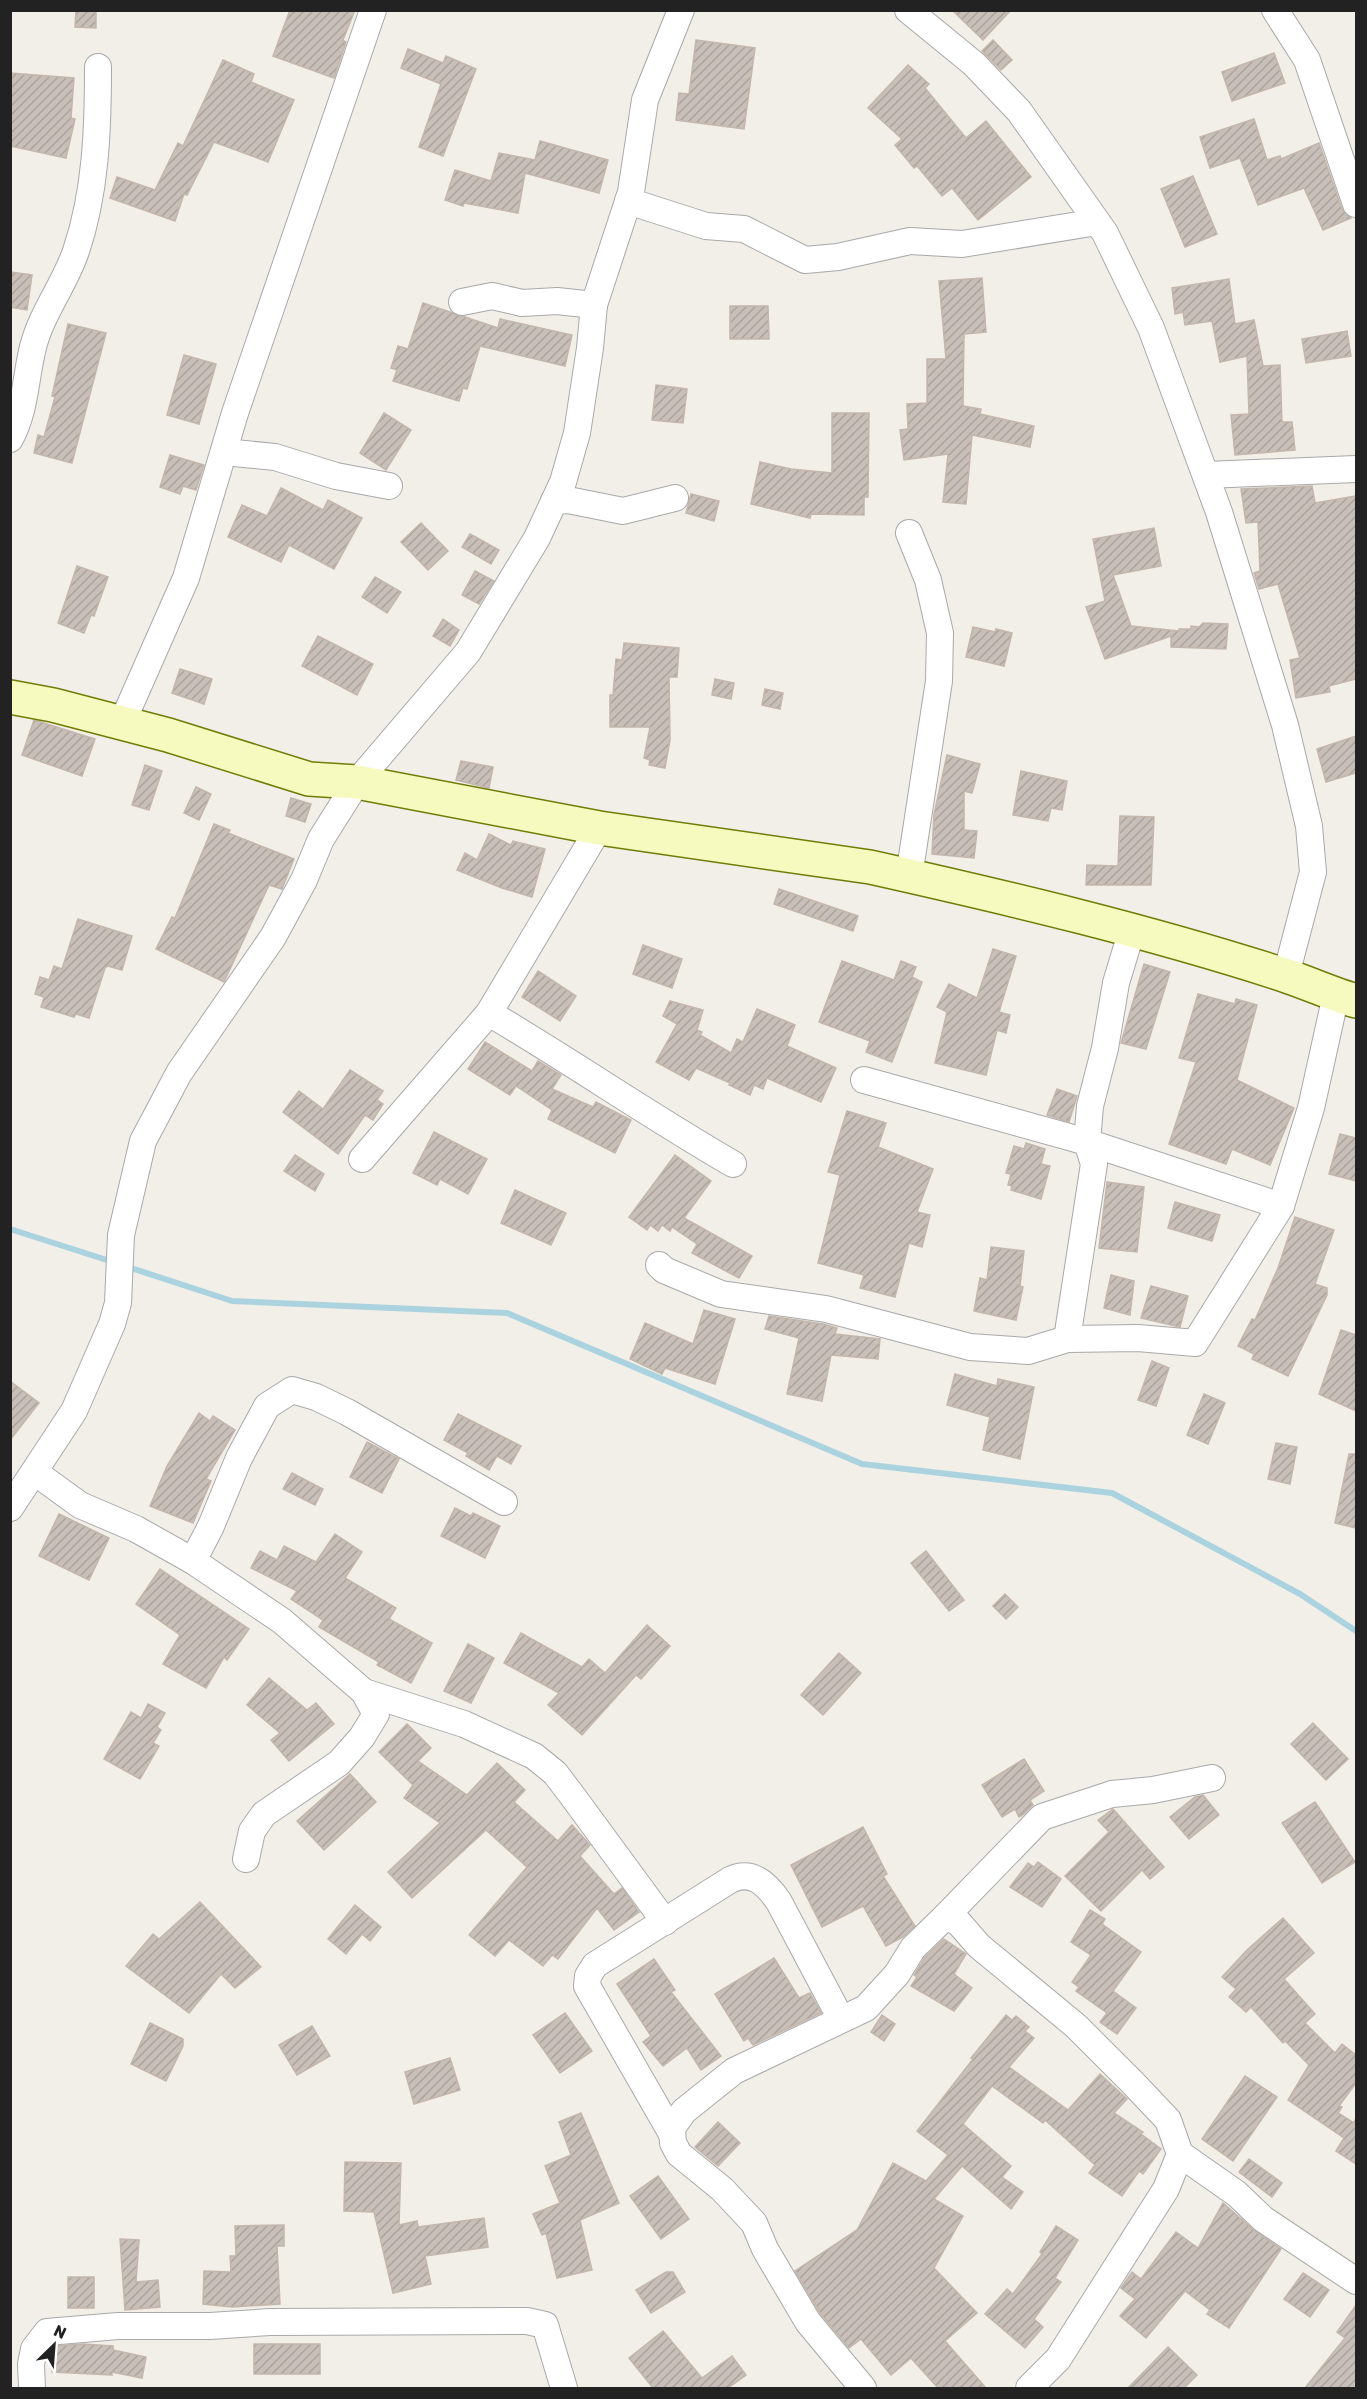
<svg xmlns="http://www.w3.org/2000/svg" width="1367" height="2399" font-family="Rubik,sans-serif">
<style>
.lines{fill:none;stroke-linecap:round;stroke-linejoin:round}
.stream{stroke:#aad3df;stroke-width:6}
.building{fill:url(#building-hatch);stroke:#c4b6ab;stroke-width:1.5}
.street-casing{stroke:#a9a9a9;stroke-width:28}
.secondary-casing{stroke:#707d05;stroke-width:36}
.street{stroke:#fff;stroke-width:26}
.secondary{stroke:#f7fabf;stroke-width:33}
</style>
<defs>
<pattern id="building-hatch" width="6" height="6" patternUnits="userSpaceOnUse" patternTransform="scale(1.5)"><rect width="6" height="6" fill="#c7bfb8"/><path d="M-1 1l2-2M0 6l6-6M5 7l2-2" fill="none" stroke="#aba49e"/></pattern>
</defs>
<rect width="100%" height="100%" fill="#f2efe9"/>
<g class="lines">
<!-- stream -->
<g class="stream">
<path d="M10,1229L113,1262"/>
<path d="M125,1266L232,1301L507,1313L862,1464L1112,1493L1300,1594L1356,1631"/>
</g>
</g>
<!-- building -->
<g class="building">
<path d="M76,10H96V28L75,27Z"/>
<path d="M290,10H355L343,40L346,42L334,78L273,56Z"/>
<path d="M952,10H1011L983,40Z"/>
<path d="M696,40L755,48L744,129L676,120L679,93L689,94Z"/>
<path d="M993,40L1012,60L1001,70L982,51Z"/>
<path d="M408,49L443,63L446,56L476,69L443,156L419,147L441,84L401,68Z"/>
<path d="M1274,53L1285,83L1232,101L1222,72Z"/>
<path d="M223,60L254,74L251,82L294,100L268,162L214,142L187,195L184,194L175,221L110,198L117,177L155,190L178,143L183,146Z"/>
<path d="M908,65L929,84L925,88L966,138L986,121L1031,177L978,220L952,188L942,196L917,166L914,168L895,145L902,139L868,108Z"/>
<path d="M10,73L74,78L71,118L75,119L66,158L10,146Z"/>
<path d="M1254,119L1267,160L1280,156L1281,159L1319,143L1342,209L1351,218L1323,230L1304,188L1258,205L1240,158L1210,168L1200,137Z"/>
<path d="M540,141L608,160L599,193L525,173L518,213L464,203L463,206L445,200L455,170L491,181L499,153L535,160Z"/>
<path d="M1193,176L1217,234L1185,247L1161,189Z"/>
<path d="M10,272L32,275L27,310L10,307Z"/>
<path d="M982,278L986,332L964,334L963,406L981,409L980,414L1034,426L1030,447L972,435L966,504L943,502L948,454L904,460L900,430L908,429L907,404L927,403V359H946L939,281Z"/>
<path d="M1229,279L1235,324L1254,320L1263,366L1280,365L1282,422H1292L1295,450L1235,455L1231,415L1249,414L1247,356L1220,362L1212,321L1185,325L1183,312L1175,314L1172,288Z"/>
<path d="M423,303L498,328L500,319L572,335L565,366L480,346L467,389L463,388L459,401L393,381L397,370L391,368L398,346L408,349Z"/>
<path d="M730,306H768L769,339H730Z"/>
<path d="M68,324L106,333L72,463L34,453L38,435L44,437L55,397L52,396Z"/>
<path d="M1347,331L1351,356L1306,363L1302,339Z"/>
<path d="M184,355L216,364L199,424L167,415Z"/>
<path d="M656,385L687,389L683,423L652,420Z"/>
<path d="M384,413L411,430L386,470L360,453Z"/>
<path d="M832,413H869L868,497H864V515L811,514L810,518L751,504L760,462L791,469L832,473Z"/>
<path d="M170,455L204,465L196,490L183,486L180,494L160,487Z"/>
<path d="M1312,486L1315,503L1356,496V679L1329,686L1330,692L1296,698L1290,660L1300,658L1278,584L1259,589L1254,573L1260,571L1258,522L1246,523L1241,489Z"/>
<path d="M281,488L323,510L328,500L362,518L334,569L289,545L281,562L228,537L242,505L267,516Z"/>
<path d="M691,494L719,501L714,521L686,513Z"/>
<path d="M421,523L448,551L428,570L401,542Z"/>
<path d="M1154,528L1161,566L1113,575L1131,626L1179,631V629H1191V626L1199,627L1203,623L1228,624L1226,649L1171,647V636L1105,659L1086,607L1105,601L1093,539Z"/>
<path d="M470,534L499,550L491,564L462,547Z"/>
<path d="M77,566L108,577L94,616L91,615L84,633L58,623Z"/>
<path d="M475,571L494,581L479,604L462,595Z"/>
<path d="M375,577L401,592L387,613L362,597Z"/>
<path d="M443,619L459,630L450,646L433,636Z"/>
<path d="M973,627L995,632L996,629L1012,633L1004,666L966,657Z"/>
<path d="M318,636L373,664L357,695L302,666Z"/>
<path d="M624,643L679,648L677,677H669L670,740L665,768L649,765L650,760L644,758L650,727H610V695H613L616,659L622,660Z"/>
<path d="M180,669L212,679L204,704L172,693Z"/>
<path d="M715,679L734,683L731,699L712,695Z"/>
<path d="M765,689L783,693L780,709L762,705Z"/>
<path d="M34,720L95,739L82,776L22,755Z"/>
<path d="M1356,736V773L1326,782L1317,749Z"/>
<path d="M947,755L980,764L972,793L964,791V830L977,831L974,858L932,854L934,814Z"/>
<path d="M461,761L493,767L489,788L456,780Z"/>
<path d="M145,765L162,771L149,810L132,805Z"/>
<path d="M1021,771L1067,781L1062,810L1051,808L1048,821L1013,815Z"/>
<path d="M196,787L211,794L199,820L184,813Z"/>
<path d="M291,798L311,804L305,822L286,816Z"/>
<path d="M1120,816L1154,817L1151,885H1086L1087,865L1118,866Z"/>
<path d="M214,824L230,830L228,833L294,859L282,889L269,885L224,982L156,949L172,917L175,918Z"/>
<path d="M489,834L511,845L513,841L545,849L532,897L502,888L457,870L465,853L477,860Z"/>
<path d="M779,889L858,916L853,931L774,904Z"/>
<path d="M78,919L132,936L122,970L108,966L105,968L89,1018L76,1014L74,1017L41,1007L44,997L35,994L40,977L49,980L54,966L62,969Z"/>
<path d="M643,945L682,959L672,988L633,974Z"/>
<path d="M993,949L1016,956L999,1012L1010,1015L1006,1033L997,1030L986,1075L935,1063L947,1012L937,1007L949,984L977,998Z"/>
<path d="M842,961L894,980L901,961L916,967L912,977L922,982L892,1062L866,1052L870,1041L819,1022Z"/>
<path d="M1144,964L1170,972L1146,1049L1121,1043Z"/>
<path d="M538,971L576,996L560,1021L522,997Z"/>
<path d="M1198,994L1235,1004L1236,999L1257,1005L1237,1080L1294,1108L1270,1165L1232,1149L1226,1164L1169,1144L1196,1062L1179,1058Z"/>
<path d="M670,1001L703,1010L697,1030L702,1032L700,1035L731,1053L737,1039L743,1042L757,1009L795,1025L787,1046L836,1068L821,1102L767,1078L763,1089L754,1085L750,1095L729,1085L730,1083L696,1068L689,1080L656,1062L677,1024L663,1016Z"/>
<path d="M485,1042L532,1071L538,1061L561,1075L552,1089L593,1107L596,1102L631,1120L615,1153L548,1119L552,1110L516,1086L510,1095L468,1069Z"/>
<path d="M350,1070L383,1091L377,1100L383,1104L373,1120L365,1115L338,1154L283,1112L299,1091L323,1109Z"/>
<path d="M1057,1089L1077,1096L1069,1122L1047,1115Z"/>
<path d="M847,1111L886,1123L878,1147L933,1169L917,1212L930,1215L922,1247L909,1243L895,1297L860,1288L864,1275L818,1263L840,1175L828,1172Z"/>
<path d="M434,1132L487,1159L468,1194L440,1179L437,1185L413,1173Z"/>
<path d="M1340,1134L1356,1138V1181L1329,1174Z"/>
<path d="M1026,1143L1045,1149L1041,1164L1050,1166L1041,1199L1011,1190L1012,1186L1008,1185L1011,1174L1006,1173L1014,1146L1024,1149Z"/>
<path d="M295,1155L324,1174L315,1191L284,1171Z"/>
<path d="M675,1155L711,1181L684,1218L752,1256L739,1278L692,1253L697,1244L672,1227L670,1231L662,1225L658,1231L650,1225L647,1230L629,1217Z"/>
<path d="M1107,1182L1144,1187L1137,1252L1099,1248Z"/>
<path d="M515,1190L566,1213L551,1245L501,1223Z"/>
<path d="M1175,1202L1220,1215L1212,1241L1168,1228Z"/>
<path d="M1295,1217L1334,1230L1315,1284L1327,1288V1295L1288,1376L1252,1359L1254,1354L1238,1346L1252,1319L1255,1320L1278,1268Z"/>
<path d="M991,1247L1024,1251L1020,1286L1023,1287L1016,1320L974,1311L980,1278L987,1280Z"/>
<path d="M1111,1275L1134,1281L1130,1315L1104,1308Z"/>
<path d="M1151,1286L1188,1296L1180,1327L1141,1318Z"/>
<path d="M704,1310L735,1319L715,1384L665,1368L662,1374L630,1359L645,1323L693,1344Z"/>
<path d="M769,1316L823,1324L837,1328L835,1334L880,1339L878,1359L831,1355L822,1401L787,1394L799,1338L765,1329Z"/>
<path d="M1341,1330L1356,1335V1411L1319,1394Z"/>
<path d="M1152,1361L1169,1368L1156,1406L1138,1400Z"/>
<path d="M955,1374L997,1386L998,1379L1034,1387L1020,1459L983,1450L990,1417L947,1405Z"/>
<path d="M10,1381L39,1403L10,1440Z"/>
<path d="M1204,1394L1225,1403L1208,1444L1187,1435Z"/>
<path d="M199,1413L210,1421L213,1416L235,1430L206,1479L211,1481L193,1523L150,1506L167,1466Z"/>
<path d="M458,1414L521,1446L511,1464L497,1456L489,1470L466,1456L468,1453L444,1440Z"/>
<path d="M367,1442L399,1459L382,1493L350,1477Z"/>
<path d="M1276,1443L1297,1447L1290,1484L1268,1479Z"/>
<path d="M1349,1454H1356V1528L1335,1523Z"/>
<path d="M292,1473L323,1489L315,1505L283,1489Z"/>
<path d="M455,1508L471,1516L473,1513L500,1526L485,1558L441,1536Z"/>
<path d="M59,1514L109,1538L89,1580L39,1556Z"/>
<path d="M335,1534L362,1552L345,1578L396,1608L389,1619L432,1643L411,1683L377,1665L379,1662L319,1627L323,1620L291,1599L297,1591L251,1568L260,1551L277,1560L284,1546L316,1562Z"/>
<path d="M926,1551L964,1600L949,1611L911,1563Z"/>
<path d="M160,1569L249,1629L227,1660L224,1657L206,1688L163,1664L180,1635L136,1604Z"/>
<path d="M1005,1594L1018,1607L1006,1619L993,1606Z"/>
<path d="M647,1625L670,1646L641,1679L636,1675L582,1735L548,1705L559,1693L504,1663L521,1633L582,1667L589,1659L605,1673Z"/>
<path d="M468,1644L494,1658L471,1703L444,1691Z"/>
<path d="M839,1653L861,1673L823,1715L801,1695Z"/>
<path d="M269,1678L307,1710L316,1703L334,1724L289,1761L271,1740L280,1733L247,1705Z"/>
<path d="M148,1704L165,1713L157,1727L161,1730L153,1743L159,1746L140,1779L104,1759L131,1712L141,1718Z"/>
<path d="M1313,1723L1348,1759L1326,1780L1291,1744Z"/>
<path d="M407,1724L431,1748L418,1761L467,1795L497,1763L525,1790L514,1802L558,1841L572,1825L590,1845L580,1856L614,1894L622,1888L639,1912L614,1930L597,1908L558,1959L552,1955L543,1966L509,1940L495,1956L469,1935L527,1867L486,1830L412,1898L388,1872L440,1823L404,1798L413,1785L379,1752Z"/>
<path d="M1024,1759L1044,1791L1030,1800L1033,1805L1024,1814L1019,1817L1015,1809L1002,1817L982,1785Z"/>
<path d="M350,1774L376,1802L324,1850L297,1821Z"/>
<path d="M1203,1795L1219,1815L1189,1839L1170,1817L1195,1797Z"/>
<path d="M1315,1802L1355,1862L1322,1883L1282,1823Z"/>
<path d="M1113,1809L1164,1867L1150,1879L1142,1870L1101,1911L1065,1876L1109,1832L1098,1820Z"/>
<path d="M863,1827L887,1874L883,1876L915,1926L903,1937L886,1946L863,1906L822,1927L791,1865Z"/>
<path d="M1038,1862L1061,1879L1042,1907L1010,1887L1028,1863L1034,1867Z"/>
<path d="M200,1902L261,1967L235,1988L221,1974L189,2013L126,1966L153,1934L159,1939Z"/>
<path d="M355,1905L381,1927L370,1941L362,1934L346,1954L328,1939Z"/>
<path d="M1090,1910L1105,1919L1102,1924L1141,1952L1113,1991L1136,2008L1117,2034L1100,2022L1107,2013L1076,1991L1079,1987L1072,1982L1091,1955L1071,1942Z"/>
<path d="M1283,1918L1314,1953L1284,1979L1315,2014L1305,2023L1335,2053L1342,2044L1356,2055V2083L1339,2106L1342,2107L1338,2113L1354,2123L1356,2118V2164L1336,2151L1344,2138L1288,2100L1309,2065L1285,2041L1283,2043L1251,2007L1246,2012L1229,1997L1236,1989L1222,1977L1247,1950Z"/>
<path d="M944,1939L966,1954L954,1974L972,1988L954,2011L911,1986L917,1977L914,1975L925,1957Z"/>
<path d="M774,1958L799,1998L810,1993L821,2013L753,2045L748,2038L744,2041L715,1994Z"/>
<path d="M654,1959L675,1990L671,1992L721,2056L701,2070L687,2048L663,2066L643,2042L651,2036L617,1984Z"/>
<path d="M565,2013L592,2051L560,2073L533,2035Z"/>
<path d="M882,2015L895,2024L884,2041L871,2032Z"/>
<path d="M1006,2015L1012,2020L1016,2016L1029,2027L1025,2031L1034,2038L1009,2067L1068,2110L1100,2074L1127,2099L1114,2113L1143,2132L1141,2134L1161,2149L1143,2174L1139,2171L1122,2196L1089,2173L1095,2165L1045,2120L1043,2123L992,2086L963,2124L1011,2166L1002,2177L1023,2192L1011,2209L962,2166L934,2199L963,2216L934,2268L977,2313L945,2341L986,2388H938L911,2358L891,2375L861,2339L849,2348L820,2313L795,2271L857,2230L893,2163L926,2181L948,2155L917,2131L973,2059L971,2058Z"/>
<path d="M150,2023L183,2039V2046L166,2081L131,2064Z"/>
<path d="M312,2026L330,2056L297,2075L279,2045Z"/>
<path d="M450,2058L460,2090L414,2104L405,2072Z"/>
<path d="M1245,2076L1277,2097L1233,2161L1202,2139Z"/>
<path d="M581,2113L619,2203L580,2220L592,2270L557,2278L546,2233L542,2235L533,2214L560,2203L545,2166L571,2155L559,2122Z"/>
<path d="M718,2122L740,2143L718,2166L695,2147Z"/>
<path d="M1249,2159L1282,2183L1272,2197L1239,2172Z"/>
<path d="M345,2162L401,2163L399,2225L417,2221L418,2227L484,2218L488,2247L425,2256L431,2284L393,2293L374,2212L344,2211Z"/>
<path d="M658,2176L689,2219L661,2239L630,2196Z"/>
<path d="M1223,2203L1255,2231L1281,2249L1229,2328L1207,2314L1210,2310L1185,2291L1146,2338L1120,2316L1135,2299L1121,2288L1132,2272L1141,2279L1176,2232L1198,2248Z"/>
<path d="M284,2225V2246H277L280,2304L232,2307L203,2304L204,2271L231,2272L230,2256H236L235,2226Z"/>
<path d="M1056,2226L1078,2240L1055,2278L1061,2282L1034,2319L1043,2327L1025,2348L985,2314L1007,2289L1013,2294L1042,2254L1040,2252Z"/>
<path d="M120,2239L139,2240L136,2282L158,2280L160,2307L125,2310Z"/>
<path d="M666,2272H673L685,2292L651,2313L636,2290Z"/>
<path d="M1303,2273L1329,2290L1310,2317L1284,2299Z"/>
<rect x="68" y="2277" width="26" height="31"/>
<path d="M1356,2305V2388H1305L1345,2338L1337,2332Z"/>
<path d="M663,2331L702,2378L732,2356L746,2375L728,2388H653L629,2358Z"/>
<path d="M83,2344L113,2346V2350L146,2357L142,2378L112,2372V2375L52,2372L55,2346Z"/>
<rect x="254" y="2344" width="66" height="30"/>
<path d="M1168,2347L1197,2375L1184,2388H1128Z"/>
</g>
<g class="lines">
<defs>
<g id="street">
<path d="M908,10L974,64L1019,111L1105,233L1151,328L1219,512L1285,725L1309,826L1313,872L1286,975"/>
<path d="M1275,10L1307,60L1356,204"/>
<path d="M628,201L706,226L744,229L805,260L838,257L910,241L962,244L1097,222"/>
<path d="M462,302L492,296L522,303L557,301L594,305"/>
<path d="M10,439C26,409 25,379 33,347C42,312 65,284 76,251C96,192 98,129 98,67"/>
<path d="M224,452L275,457L336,476L389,486"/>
<path d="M1206,475L1356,469"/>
<path d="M554,501L568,500L623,511L675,498"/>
<path d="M122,723L186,578L235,413L373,10"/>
<path d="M909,876L939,681L940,633L928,580L909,533"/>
<path d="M489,1013C572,1062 650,1116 733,1164"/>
<path d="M864,1080L1087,1142L1281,1206"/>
<path d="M362,1159L489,1013L599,828"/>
<path d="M659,1265L664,1270L721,1294L826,1309L970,1347L1028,1351L1067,1339L1138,1338L1195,1343L1281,1206L1311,1108L1336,995"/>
<path d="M1067,1339L1094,1164L1087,1142L1090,1106L1105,1048L1116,983L1132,930"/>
<path d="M36,1473L80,1505L136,1529L193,1561L282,1621L364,1692L376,1714L362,1737L339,1763L264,1814L252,1831L246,1859"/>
<path d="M10,1508L74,1411L112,1324L118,1303L121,1235L143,1141L179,1073L273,937L304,880L321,839L357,782L468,652L537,538L563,482L577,433L590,348L594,305L631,192L645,100L681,10"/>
<path d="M193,1561L211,1526L239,1458L267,1406L292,1390L316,1397L347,1412L504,1502"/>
<path d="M364,1692L464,1724L534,1756L555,1773L571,1794L665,1922"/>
<path d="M946,1916L1042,1817L1112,1794L1153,1790L1212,1778"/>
<path d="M672,2134L587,1986L588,1976L595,1965L730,1880C752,1869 767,1884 779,1902L841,2019"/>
<path d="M1180,2154L1237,2194L1263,2219L1356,2281"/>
<path d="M32,2388L31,2364L34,2349L47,2332L118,2326H210L270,2322L527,2321L545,2325L564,2388"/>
<path d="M863,2388L808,2322L765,2249L754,2223L722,2189L679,2154L673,2143L672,2128L684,2111L734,2071L866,2008L897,1974L913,1948L946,1916L959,1923L979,1946L1076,2026L1132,2082L1168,2120L1180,2154L1166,2189L1058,2359L1029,2388"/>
</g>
<path id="secondary" d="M10,697L53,705L168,735L309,779L357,782L599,828L870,867C1009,898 1148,931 1284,975C1308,983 1332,994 1356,1001"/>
</defs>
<!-- street casing -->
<use href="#street" class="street-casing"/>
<!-- secondary casing -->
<use href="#secondary" class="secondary-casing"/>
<!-- street -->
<use href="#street" class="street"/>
<!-- secondary -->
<use href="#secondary" class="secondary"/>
</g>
<!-- border -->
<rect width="1367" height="2399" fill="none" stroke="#222222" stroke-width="24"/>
<!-- north arrow -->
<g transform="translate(54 2345) rotate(25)" stroke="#ffffff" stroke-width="4.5" paint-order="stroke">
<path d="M0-4.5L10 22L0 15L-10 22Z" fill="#222222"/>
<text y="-9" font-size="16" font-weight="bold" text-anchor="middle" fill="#222222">N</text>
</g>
</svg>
